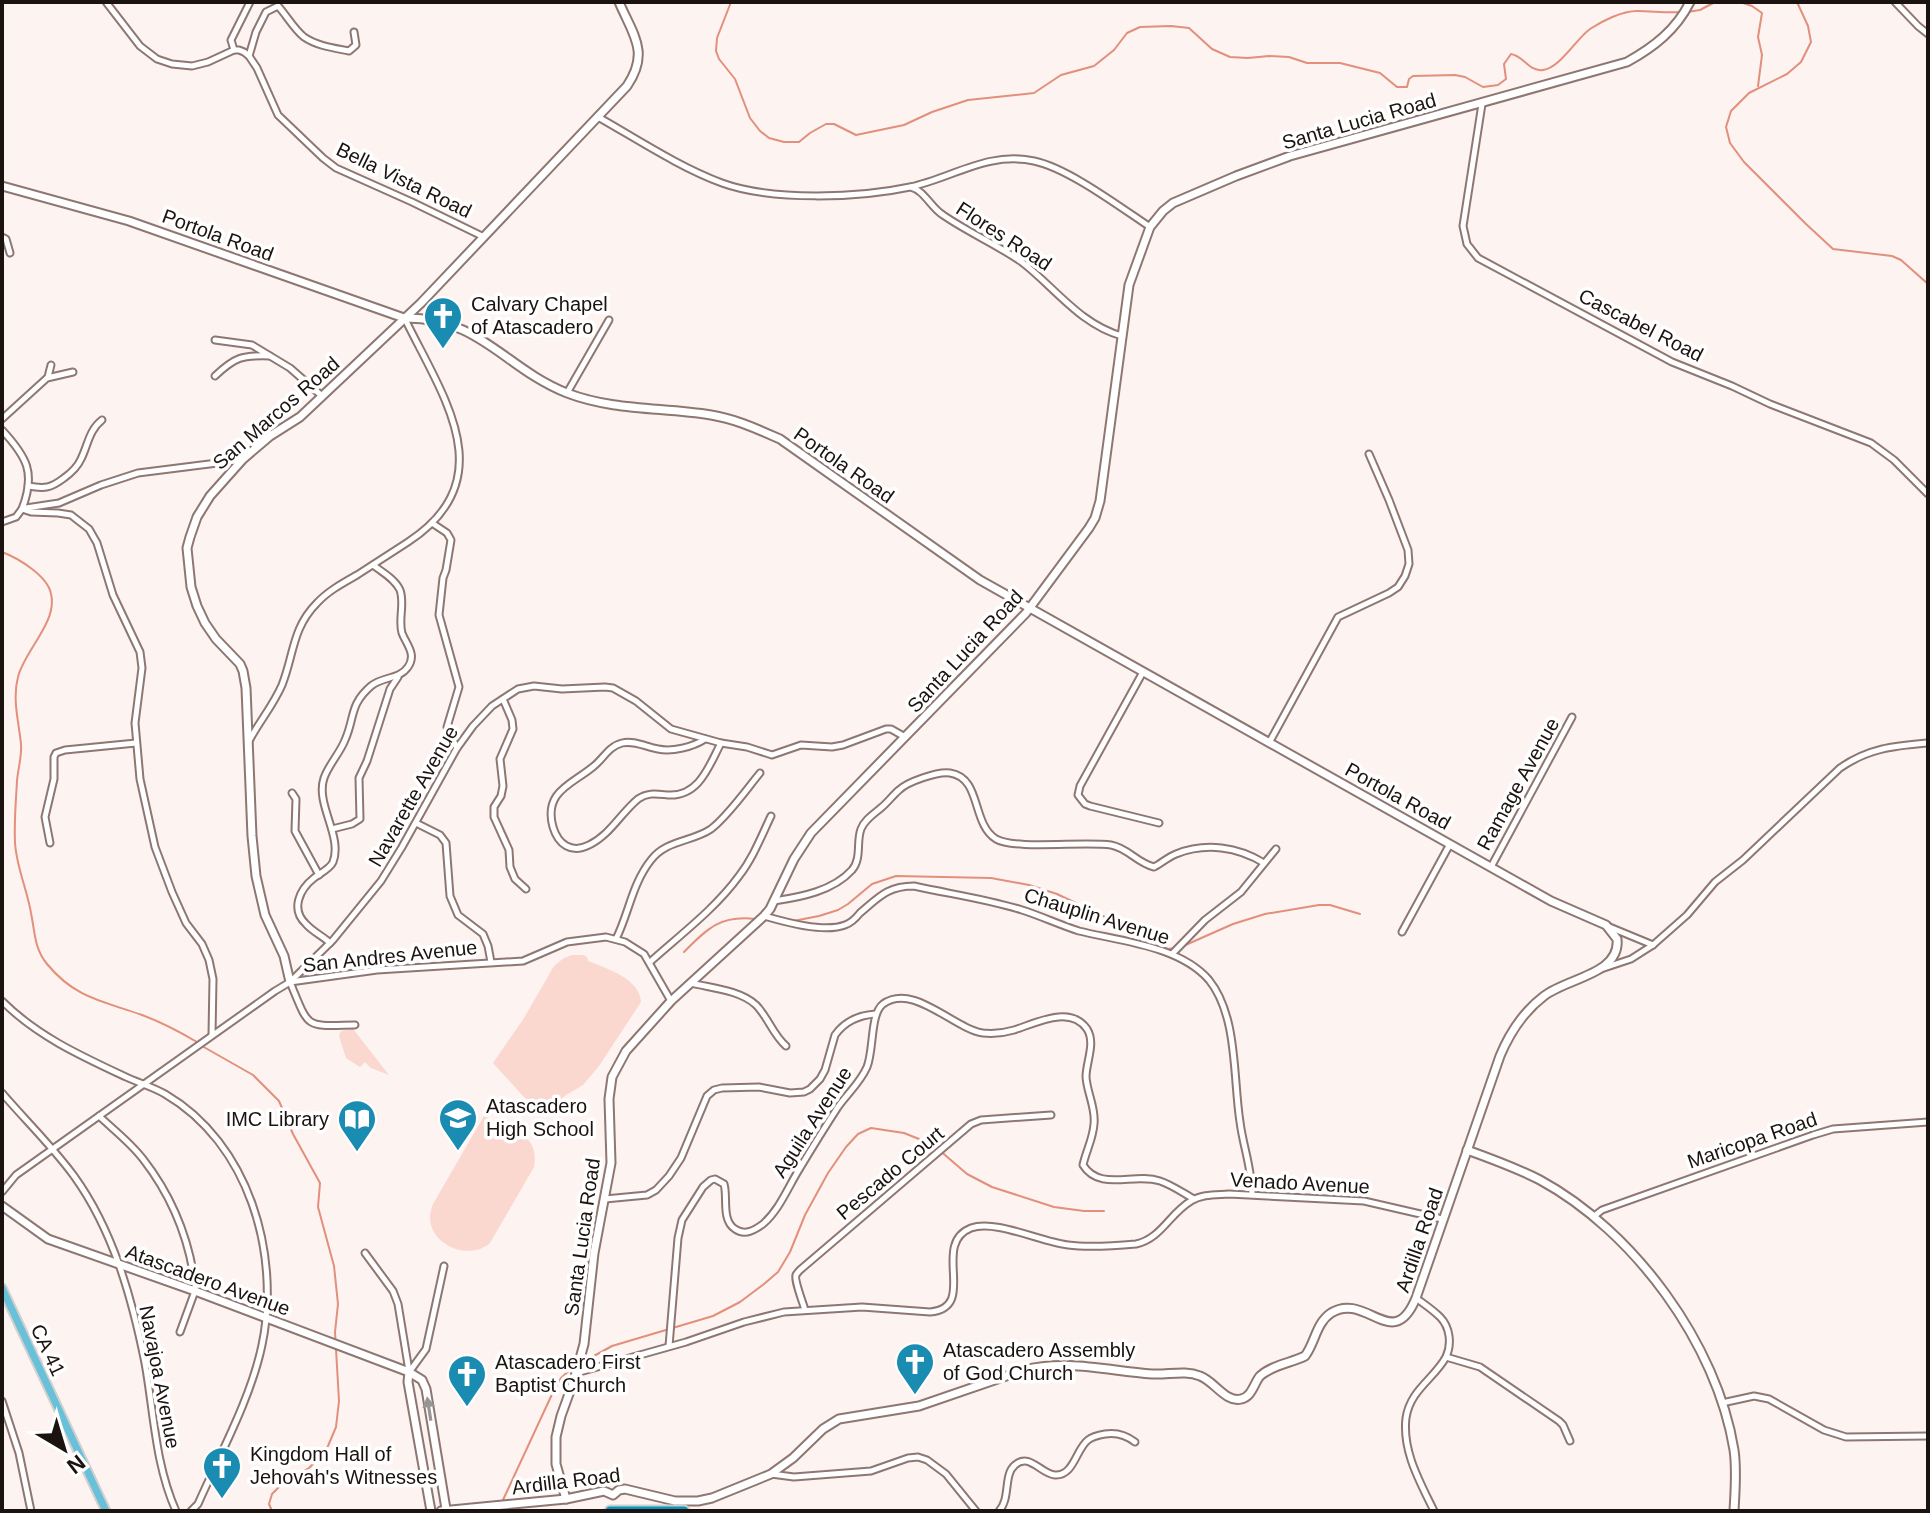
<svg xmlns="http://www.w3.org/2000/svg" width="1930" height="1513" font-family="Arial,sans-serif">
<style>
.green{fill:#fad7cf}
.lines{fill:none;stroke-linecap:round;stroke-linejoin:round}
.stream{stroke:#e28f7c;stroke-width:2}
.street-casing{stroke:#8e7772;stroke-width:9}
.secondary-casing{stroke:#8e7772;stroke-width:11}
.primary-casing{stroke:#d1d0cf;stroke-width:11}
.highway-casing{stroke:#d1d0cf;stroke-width:13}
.street{stroke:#fff;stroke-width:5}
.secondary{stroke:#fff;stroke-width:7}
.primary{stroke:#69c0d9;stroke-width:7}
.highway{stroke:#0596bf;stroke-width:9}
.oneway{fill:#989593}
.labels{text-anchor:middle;stroke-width:7;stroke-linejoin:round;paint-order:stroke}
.street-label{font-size:20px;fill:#1b1310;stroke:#fff}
.poi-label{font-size:20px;fill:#1b1310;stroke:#fff;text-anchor:start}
</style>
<rect width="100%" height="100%" fill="#fdf3f0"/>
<!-- green -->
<g class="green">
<path d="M572,955H583L587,957L588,961C608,969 640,979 641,1002L599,1066L583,1085L566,1095L550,1109L542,1110L524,1097L493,1063L524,1018L554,966L564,958Z"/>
<path d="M353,1029L389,1075L371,1068L365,1062L360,1067L346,1058L339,1036L341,1031Z"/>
<path d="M484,1116L490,1119L487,1124C513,1124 540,1137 534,1167L490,1243C470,1261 430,1246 430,1217C430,1214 432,1206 433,1204Z"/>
</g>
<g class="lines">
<!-- stream -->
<g class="stream">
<path d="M731,2L717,38L716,51L719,59L735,79L750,118L760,131L769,138L784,142H799L810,133L826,124H834L856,135L904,125L932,112L968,100L1034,93L1061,75L1094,66L1114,50L1127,33L1140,27L1171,26L1189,28L1212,49L1230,57L1248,58L1269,56L1289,57L1307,63H1340L1380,73L1397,87H1407L1409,79L1413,76L1455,75L1465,77L1483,87L1498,85L1506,79L1504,64L1511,54C1524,56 1529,72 1543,70C1560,68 1576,39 1590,29C1602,21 1622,11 1637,11C1652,11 1666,13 1681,12"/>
<path d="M1740,2L1752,6L1762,13L1758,37L1762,55L1758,86"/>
<path d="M1797,2L1808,26L1811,42L1801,62L1787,74L1749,93L1731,111L1726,127L1730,143L1744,162L1806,224L1833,249L1892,256L1901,260L1928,284"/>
<path d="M1687,12L1700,10L1715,2"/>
<path d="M2,552C18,558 48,576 51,594C58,622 24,651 18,677C12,699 19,723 21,744C22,757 18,768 17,781C16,800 14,822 15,842C16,866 27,889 31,913C35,932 34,948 47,964C76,999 103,1001 142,1015C161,1022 180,1032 197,1042"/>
<path d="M793,921L819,916L838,910L848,904L872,884L896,876L991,878L1029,885L1057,894L1128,928L1148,941L1168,949L1175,948"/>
<path d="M1181,947L1233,924L1265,914L1319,905H1330L1360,914"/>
<path d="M684,952C707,929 720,915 755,919"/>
<path d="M202,1046L253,1075L279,1101L293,1134L320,1183L318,1207L334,1266L338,1304L335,1332L339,1401L336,1427L328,1446L317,1460L309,1468L282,1484L272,1494L269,1504L272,1511"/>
<path d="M583,1362L612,1346L713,1316L740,1302L764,1284L778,1272L790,1252L805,1215L828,1173L846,1147L858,1134L871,1128L904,1133L924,1141L938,1149L967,1174L992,1187L1054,1207L1084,1211H1104"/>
<path d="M502,1502L554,1390L561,1378L573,1367"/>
</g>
<defs>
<g id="street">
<path d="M106,2L140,46L157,59L172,64L192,66L208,62L234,50H239L244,52L249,56L257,68L278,115L323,158L336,168L412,202L484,237"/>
<path d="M1895,2L1918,26L1928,34"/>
<path d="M234,50L231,40L250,2"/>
<path d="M249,56L256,32L266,12L278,6C287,16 294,29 304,37C317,46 334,48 349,51L356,45L354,32"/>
<path d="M1482,104L1463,226L1467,244L1478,258L1672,362L1732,386L1770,404L1871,443L1894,460L1928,494"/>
<path d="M598,117C637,139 679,167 722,183C771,201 859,198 910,187C952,178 988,151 1034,161C1068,168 1120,207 1150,227"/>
<path d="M911,187C925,191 931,208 943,215C969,233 998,245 1023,263C1055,288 1081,325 1122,336"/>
<path d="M2,237L6,239L10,253"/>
<path d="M215,340L252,345L290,368L322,396"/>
<path d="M215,376C235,357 242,355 270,356"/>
<path d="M48,377L51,365"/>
<path d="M567,393L609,320"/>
<path d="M2,419L47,378L73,372"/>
<path d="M2,430C27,457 36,473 22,509L31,512L58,513L71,515L89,529L97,543L113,595L140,652L142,668L135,723L140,779L155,847L172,892L186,923L202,944L209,960L213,979L212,1035"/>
<path d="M28,486C45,489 51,488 64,478C71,473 77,468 81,459C88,445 89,430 102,420"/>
<path d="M2,522L16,517L22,509L26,508L59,503L101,485L138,473L241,460"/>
<path d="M432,523L447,533L451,540L446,570L443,578L439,615L459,687L447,727L457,748"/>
<path d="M1143,672L1080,786L1078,795L1085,804L1090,806L1159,823"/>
<path d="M503,699L512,720L513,729L500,759L503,786L501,796L494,807V817L509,850L510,867L515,879L526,889"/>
<path d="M705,739C693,747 672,752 658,749C646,747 634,740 622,743C609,746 603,759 594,766C573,784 543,791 553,827C558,844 571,854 589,845C610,835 621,813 638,799C648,792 657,794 668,795C699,797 709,766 721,743"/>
<path d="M248,743C258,723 273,706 282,685C294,655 292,628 317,603C328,591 343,583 357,575C374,564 391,553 408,542C504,479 443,397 405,319"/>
<path d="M1269,743L1338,617L1389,593L1398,587L1405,576L1409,564L1408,550L1389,500L1369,454"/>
<path d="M292,793L296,799L295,831L319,875"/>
<path d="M416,823L440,835L446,843L450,896L458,915L483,934L488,946L491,962"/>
<path d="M332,829L352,824L360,819L359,778L367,761L390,689L398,677"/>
<path d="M50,843L45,817L54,779V757L56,753L65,750L136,743"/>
<path d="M1491,867L1572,717"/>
<path d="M774,901C801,897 833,891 852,870C862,858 856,842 861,829C865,819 874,814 882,807C888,802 893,795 899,790C907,782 938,771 950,773C982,778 971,823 996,839C1015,850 1084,841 1111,845C1128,848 1137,863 1154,867C1162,863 1168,857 1176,854C1206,842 1238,847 1264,863"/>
<path d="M764,916C785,922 824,933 845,925C851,923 856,918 860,913C879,897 888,886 914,886C950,894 987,899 1022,910C1041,916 1060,925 1079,931C1120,941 1180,946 1209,980C1238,1016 1233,1078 1240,1122C1243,1146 1252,1169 1252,1194"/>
<path d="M1607,926L1653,945"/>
<path d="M1402,932L1450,844"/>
<path d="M616,939C629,913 632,884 651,860C666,840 692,842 711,829C728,816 746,790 760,773"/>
<path d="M330,943C323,936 313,932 306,924C290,909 300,889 314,878C320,873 330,869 333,862C343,836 315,804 324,778C329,764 340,753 345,740C355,718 349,705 371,686C383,676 399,680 408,667C417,654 406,644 402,633C398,619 405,604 400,590C395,579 382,572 373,565"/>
<path d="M1172,954L1205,920L1241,892L1276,849"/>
<path d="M650,962C680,935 715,909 739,876C753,858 761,837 771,816"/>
<path d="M1604,968L1631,959L1653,945L1687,915L1715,882L1743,860L1840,768C1869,748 1894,746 1928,743"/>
<path d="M691,983C711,988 740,990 756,1005C768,1017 773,1035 786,1046"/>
<path d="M2,1001C37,1036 81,1056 126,1077C139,1083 153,1087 165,1094C249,1143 281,1254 262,1345C251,1398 220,1454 198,1504L191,1511"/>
<path d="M355,1025C304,1026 310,1030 290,982L333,940L381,881L402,847L457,748L473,726L492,706L518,689L534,686L562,689L605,687L613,688L636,701L671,729L721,743L747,747L772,755L801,745L832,747L843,745L886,729H891L905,737"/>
<path d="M2,1093C26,1121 52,1146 74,1176C113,1230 132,1298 145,1363C154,1413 155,1464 176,1511"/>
<path d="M99,1116C114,1130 131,1143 143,1159C171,1195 189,1239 195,1284V1291L180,1332"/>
<path d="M2,1192L16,1175L275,991L290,982L377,970L523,961L567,942L606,937L625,942L644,954L671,1001"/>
<path d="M605,1199L647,1195L656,1190L669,1176L681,1158L707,1096L714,1090L722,1088L759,1087L790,1093L804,1092L810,1089L820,1079L825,1070L835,1035C845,1021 859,1015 876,1014"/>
<path d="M1593,1217L1602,1210L1813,1135L1833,1129L1928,1122"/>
<path d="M365,1253L393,1291L398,1304L409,1371"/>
<path d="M1416,1298C1424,1304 1433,1310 1440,1317C1450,1327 1452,1344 1446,1357C1434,1379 1410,1390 1406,1418C1402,1451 1420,1482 1434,1511"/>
<path d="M805,1310C803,1303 794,1280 796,1275C797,1273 798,1272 800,1270L971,1124L981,1120L1051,1115"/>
<path d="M669,1346L678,1238L682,1220L703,1187L711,1180L715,1179L724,1184C728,1197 721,1220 735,1229C745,1236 755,1230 763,1224C780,1209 788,1187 800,1168C812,1148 825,1127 838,1107C848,1093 860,1083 867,1067C874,1050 870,1014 883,1004C913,982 954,1029 983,1033C993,1034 1004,1033 1014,1030C1034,1024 1070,1004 1087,1029C1096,1043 1086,1062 1086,1077C1087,1093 1096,1108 1094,1124C1093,1139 1086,1151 1083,1165C1100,1192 1134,1172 1160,1181C1172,1185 1183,1193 1194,1199"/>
<path d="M1446,1357L1480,1367L1559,1421L1563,1425L1570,1441"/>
<path d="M410,1371L426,1349L444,1266"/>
<path d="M576,1373L686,1342L744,1322L784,1312L862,1307L930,1312C979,1308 930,1244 971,1228C995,1219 1041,1242 1068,1245C1090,1248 1114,1246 1136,1244C1161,1239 1170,1213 1191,1201C1202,1194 1216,1195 1229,1194L1364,1201L1442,1219"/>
<path d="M2,1401L19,1453L31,1511"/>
<path d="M1722,1403L1754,1396L1769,1399L1824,1430L1846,1437L1928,1436"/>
<path d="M771,1474L794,1477L871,1471L908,1458L918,1457L927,1460L946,1474L976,1511"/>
<path d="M999,1511C1011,1498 1003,1475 1015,1465C1029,1452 1041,1474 1055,1475C1074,1476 1076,1449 1088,1440C1093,1436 1099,1435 1105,1434C1117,1432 1126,1435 1135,1442"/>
</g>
<g id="secondary">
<path d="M2,186L129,221L404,318C480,317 504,368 567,393C614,411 662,407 711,415C736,419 757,429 780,439L980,580L1551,901L1606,925L1617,939C1621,974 1567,978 1544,996C1523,1012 1510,1032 1500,1056L1416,1298C1393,1354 1366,1291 1331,1313C1316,1323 1315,1343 1305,1356C1291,1363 1272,1365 1260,1376C1254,1383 1252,1397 1241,1399C1226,1403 1214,1381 1200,1376C1185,1370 1168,1375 1152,1374C1109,1371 1066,1359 1024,1370L919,1406L839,1419L823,1429L793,1458L771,1474L712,1498L698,1501H675L625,1489L619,1490L613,1495L604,1491L566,1499L441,1511"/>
<path d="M290,982L284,956L265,915L256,876L252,836L246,688L243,671L240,664L216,639L205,623L197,606L191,587L187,548L190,537L197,517L210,496L243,459L270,436L300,417L421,303L627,86C650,52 633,35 619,2"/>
<path d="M1467,1150C1492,1159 1517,1168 1540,1180C1634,1231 1717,1344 1734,1450C1737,1470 1735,1491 1734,1511"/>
<path d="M2,1206L48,1239L195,1291L409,1372L422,1380L426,1389L446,1509"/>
<path d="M409,1372L408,1382L431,1511"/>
<path d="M566,1499L556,1464V1437L561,1416L574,1380L584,1344L594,1253L611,1163L609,1099L612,1077L626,1051L671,1001L764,916L770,909L794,859L811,833L1026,613L1089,528L1095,518L1100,501L1129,285L1150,227L1163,211L1173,203L1236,176L1290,156L1627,62C1654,47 1676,30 1690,2"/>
</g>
<path id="primary" d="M2,1288L106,1511"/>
<path id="highway" d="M610,1511H684"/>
</defs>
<!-- street casing -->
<use href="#street" class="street-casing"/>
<!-- secondary casing -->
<use href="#secondary" class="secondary-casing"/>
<!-- primary casing -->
<use href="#primary" class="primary-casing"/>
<!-- highway casing -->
<use href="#highway" class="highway-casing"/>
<!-- street -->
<use href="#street" class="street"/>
<!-- secondary -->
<use href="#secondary" class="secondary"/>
<!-- primary -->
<use href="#primary" class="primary"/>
<!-- highway -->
<use href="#highway" class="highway"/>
</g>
<!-- one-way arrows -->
<defs><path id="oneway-solid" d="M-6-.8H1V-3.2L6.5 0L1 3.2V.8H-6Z" transform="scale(2)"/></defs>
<use class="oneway" href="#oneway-solid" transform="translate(429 1409) rotate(-99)"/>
<!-- icons -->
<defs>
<symbol id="church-pin" viewBox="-11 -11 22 30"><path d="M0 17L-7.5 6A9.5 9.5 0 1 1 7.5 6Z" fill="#1b8cb1" stroke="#fff"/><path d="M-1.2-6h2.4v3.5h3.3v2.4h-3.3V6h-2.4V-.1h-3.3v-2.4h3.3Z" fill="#fff"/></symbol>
<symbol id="school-pin" viewBox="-11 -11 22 30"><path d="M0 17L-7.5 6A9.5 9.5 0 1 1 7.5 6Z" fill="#1b8cb1" stroke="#fff"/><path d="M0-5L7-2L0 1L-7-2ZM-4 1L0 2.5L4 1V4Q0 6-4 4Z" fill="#fff"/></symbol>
<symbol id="library-pin" viewBox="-11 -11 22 30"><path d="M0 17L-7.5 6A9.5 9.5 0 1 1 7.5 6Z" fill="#1b8cb1" stroke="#fff"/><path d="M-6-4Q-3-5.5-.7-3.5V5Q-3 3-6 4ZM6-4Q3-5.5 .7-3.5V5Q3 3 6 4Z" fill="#fff"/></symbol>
</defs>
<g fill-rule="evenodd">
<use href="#church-pin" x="421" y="294" width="44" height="60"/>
<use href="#school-pin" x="436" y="1096" width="44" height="60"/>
<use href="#library-pin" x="335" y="1097" width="44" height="60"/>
<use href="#church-pin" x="893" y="1340" width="44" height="60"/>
<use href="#church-pin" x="445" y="1352" width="44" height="60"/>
<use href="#church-pin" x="200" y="1444" width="44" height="60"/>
</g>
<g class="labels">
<!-- street labels -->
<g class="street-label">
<text transform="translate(1359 121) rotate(-16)" y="7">Santa Lucia Road</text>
<text transform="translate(404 180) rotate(26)" y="7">Bella Vista Road</text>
<text transform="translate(218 235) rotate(20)" y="7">Portola Road</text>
<text transform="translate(1004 236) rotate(33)" y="7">Flores Road</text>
<text transform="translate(1641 325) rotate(27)" y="7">Cascabel Road</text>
<text transform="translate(276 413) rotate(-41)" y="7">San Marcos Road</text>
<text transform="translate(844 465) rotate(35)" y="7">Portola Road</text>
<text transform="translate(965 651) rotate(-47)" y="7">Santa Lucia Road</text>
<text transform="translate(1518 784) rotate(-61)" y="7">Ramage Avenue</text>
<text transform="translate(413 796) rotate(-60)" y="7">Navarette Avenue</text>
<text transform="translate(1398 796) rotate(29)" y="7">Portola Road</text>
<text transform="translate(1097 916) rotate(17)" y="7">Chauplin Avenue</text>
<text transform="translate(390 956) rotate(-6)" y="7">San Andres Avenue</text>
<text transform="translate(812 1122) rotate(-57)" y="7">Aguila Avenue</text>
<text transform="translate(1752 1140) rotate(-19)" y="7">Maricopa Road</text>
<text transform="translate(890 1173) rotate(-40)" y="7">Pescado Court</text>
<text transform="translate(1300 1183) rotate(3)" y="7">Venado Avenue</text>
<text transform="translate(582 1237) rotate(-82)" y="7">Santa Lucia Road</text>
<text transform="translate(1419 1240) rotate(-71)" y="7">Ardilla Road</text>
<text transform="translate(208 1280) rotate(20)" y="7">Atascadero Avenue</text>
<text transform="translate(48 1350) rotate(65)" y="7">CA 41</text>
<text transform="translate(160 1377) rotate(79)" y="7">Navajoa Avenue</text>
<text transform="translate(566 1481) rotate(-7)" y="7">Ardilla Road</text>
</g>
<!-- poi labels -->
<g class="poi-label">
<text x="471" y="311">Calvary Chapel<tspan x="471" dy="23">of Atascadero</tspan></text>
<text x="486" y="1113">Atascadero<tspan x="486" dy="23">High School</tspan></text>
<text x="329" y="1126" text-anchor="end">IMC Library</text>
<text x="943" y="1357">Atascadero Assembly<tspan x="943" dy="23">of God Church</tspan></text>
<text x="495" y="1369">Atascadero First<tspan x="495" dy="23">Baptist Church</tspan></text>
<text x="250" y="1461">Kingdom Hall of<tspan x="250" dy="23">Jehovah's Witnesses</tspan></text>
</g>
</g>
<!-- border -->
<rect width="1930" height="1513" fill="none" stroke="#1b1310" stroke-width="8"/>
<!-- north arrow -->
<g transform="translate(64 1449) rotate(142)" stroke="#ffffff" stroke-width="6" paint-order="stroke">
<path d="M0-6L14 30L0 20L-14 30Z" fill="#1b1310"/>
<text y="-12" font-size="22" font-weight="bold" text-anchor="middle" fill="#1b1310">N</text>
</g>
</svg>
